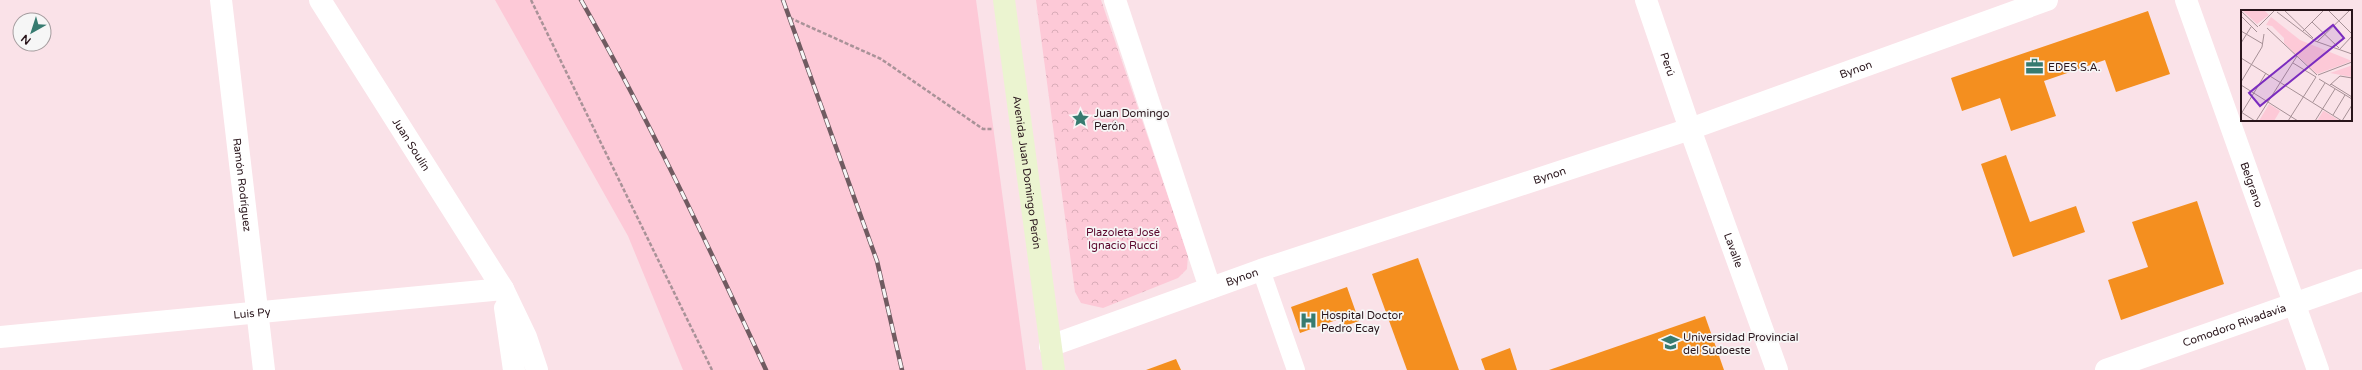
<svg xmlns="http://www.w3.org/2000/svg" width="2362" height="370" font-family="'Varela Round',sans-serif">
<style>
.grass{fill:#fdc9d7}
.park{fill:url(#park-crowns)}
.building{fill:#f48f1f}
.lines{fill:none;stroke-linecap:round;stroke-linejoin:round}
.path{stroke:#a99298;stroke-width:2.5;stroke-dasharray:4 2;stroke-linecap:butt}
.lane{stroke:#fff;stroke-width:18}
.street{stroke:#fff;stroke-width:22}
.secondary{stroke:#ebf4d0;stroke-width:22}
.rail-casing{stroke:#705b61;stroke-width:4.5}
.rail{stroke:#f6f6f6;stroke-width:3;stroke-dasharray:9;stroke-linecap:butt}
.labels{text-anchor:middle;stroke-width:3.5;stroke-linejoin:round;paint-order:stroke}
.street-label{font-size:11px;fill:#29151b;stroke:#f6f6f6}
.poi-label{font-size:11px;fill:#29151b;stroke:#f6f6f6;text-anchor:start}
.park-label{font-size:11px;fill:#5a062c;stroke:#f6f6f6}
.inset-road{fill:none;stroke:#a69096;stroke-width:1}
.view{fill:#7b2cbf;fill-opacity:0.15;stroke:#7b2cbf;stroke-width:2}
.inset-edge{fill:none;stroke:#29151b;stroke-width:2}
</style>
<defs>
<pattern id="park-crowns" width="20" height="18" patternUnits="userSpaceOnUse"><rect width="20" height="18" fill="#fdc9d7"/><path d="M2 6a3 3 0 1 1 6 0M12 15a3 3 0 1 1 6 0" fill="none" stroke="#d9acb8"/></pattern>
</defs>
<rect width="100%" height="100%" fill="#fae2e8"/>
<!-- grass -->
<path class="grass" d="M495,0H976L1026,370H683L628,236Z"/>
<!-- park -->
<path class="park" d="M1036,0H1101L1188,255L1187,269L1178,278L1103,308L1081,303L1075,292Z"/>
<!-- building -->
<g class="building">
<path d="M2148,11L2170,74L2116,92L2105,60L2044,81L2056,116L2011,131L2000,98L1962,111L1951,78Z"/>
<path d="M2006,155L2030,222L2076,206L2085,232L2013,257L1981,164Z"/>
<path d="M2197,201L2224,284L2121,320L2108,280L2148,267L2132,222Z"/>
<path d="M1418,258L1459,370H1407L1372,274Z"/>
<path d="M1347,287L1359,321L1345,326L1342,318L1300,333L1291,307Z"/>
<path d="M1705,316L1724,370H1549Z"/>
<path d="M1510,348L1517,370H1485L1481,359Z"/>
<path d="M1176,359L1181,370H1146Z"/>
</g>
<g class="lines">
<!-- path -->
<g class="path">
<path d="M531,0L712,370"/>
<path d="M790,18L881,59L983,129H993"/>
</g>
<!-- lane -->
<path class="lane" d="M1261,270L1296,370"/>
<!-- street -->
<g class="street">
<path id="s1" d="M221,0L264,370"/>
<path id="s2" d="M320,0L503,289L526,337L537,370"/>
<path d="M1115,0L1210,288"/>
<path id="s3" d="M1646,0L1690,129L1777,370"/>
<path id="s4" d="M2186,0L2318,370"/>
<path d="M505,308L514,370"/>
<path id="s5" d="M0,337L503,289"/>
<path id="s6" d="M1050,346L1261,270L1690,129L2047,0"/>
<path id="s7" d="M2106,370L2362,280"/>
</g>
<!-- secondary -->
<path class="secondary" id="s8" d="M1004,0L1054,370"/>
<defs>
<g id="rail">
<path d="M581,0C649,120 708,245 766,370"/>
<path d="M783,0L877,261L902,370"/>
</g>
</defs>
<!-- rail casing -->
<use href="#rail" class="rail-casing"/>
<!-- rail -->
<use href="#rail" class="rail"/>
</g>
<!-- icons -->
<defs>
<symbol id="office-bare" viewBox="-9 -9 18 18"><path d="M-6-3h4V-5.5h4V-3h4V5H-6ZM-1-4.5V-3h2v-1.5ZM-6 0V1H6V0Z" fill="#377b70" stroke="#f6f6f6" stroke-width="2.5" paint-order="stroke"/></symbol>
<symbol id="sight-bare" viewBox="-9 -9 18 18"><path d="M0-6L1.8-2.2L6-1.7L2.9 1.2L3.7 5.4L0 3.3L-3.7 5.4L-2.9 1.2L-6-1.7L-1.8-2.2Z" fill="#377b70" stroke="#f6f6f6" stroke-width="2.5" paint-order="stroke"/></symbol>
<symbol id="hospital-bare" viewBox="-9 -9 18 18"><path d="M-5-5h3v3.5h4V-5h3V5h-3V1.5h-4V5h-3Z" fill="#377b70" stroke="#f6f6f6" stroke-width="2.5" paint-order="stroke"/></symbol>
<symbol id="university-bare" viewBox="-9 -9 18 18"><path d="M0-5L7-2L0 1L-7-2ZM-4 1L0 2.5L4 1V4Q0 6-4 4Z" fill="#377b70" stroke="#f6f6f6" stroke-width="2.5" paint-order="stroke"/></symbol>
</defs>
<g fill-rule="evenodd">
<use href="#office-bare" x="2022" y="54" width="25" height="25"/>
<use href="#sight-bare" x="1068" y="106" width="25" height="25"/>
<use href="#hospital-bare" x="1296" y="308" width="25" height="25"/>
<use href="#university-bare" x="1658" y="330" width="25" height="25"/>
</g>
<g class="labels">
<!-- street labels -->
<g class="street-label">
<text dy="4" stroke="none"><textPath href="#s3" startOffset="68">Perú</textPath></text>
<text dy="4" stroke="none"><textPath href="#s6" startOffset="852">Bynon</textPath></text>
<text dy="4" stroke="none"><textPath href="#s2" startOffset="171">Juan Soulín</textPath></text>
<text dy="4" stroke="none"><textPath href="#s8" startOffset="174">Avenida Juan Domingo Perón</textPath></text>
<text dy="4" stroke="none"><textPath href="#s6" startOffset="528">Bynon</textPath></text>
<text dy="4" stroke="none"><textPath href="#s1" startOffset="186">Ramón Rodríguez</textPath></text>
<text dy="4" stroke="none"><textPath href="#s4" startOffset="196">Belgrano</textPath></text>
<text dy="4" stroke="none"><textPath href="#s3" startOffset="265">Lavalle</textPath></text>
<text dy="4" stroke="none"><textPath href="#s6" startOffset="204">Bynon</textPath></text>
<text dy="4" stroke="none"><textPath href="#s5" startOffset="253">Luis Py</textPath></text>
<text dy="4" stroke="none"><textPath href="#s7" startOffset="136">Comodoro Rivadavia</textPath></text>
</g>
<!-- poi labels -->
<g class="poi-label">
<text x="2048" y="71">EDES S.A.</text>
<text x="1094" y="117">Juan Domingo<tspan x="1094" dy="13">Perón</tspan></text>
<text x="1321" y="319">Hospital Doctor<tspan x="1321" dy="13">Pedro Ecay</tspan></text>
<text x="1683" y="341">Universidad Provincial<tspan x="1683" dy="13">del Sudoeste</tspan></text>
</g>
<!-- park labels -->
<g class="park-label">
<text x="1123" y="236">Plazoleta José<tspan x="1123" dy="13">Ignacio Rucci</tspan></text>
</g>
</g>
<!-- overview -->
<g transform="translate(2241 10)">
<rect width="111" height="111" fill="#fae2e8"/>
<path d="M1,0H23L28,5L16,14ZM30,7L59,30L111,51L76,64L43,33V28L31,16L25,15ZM111,55V67L89,63L109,56ZM28,94L39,101L33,111H18Z" fill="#fdc9d7"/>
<path d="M82,101H83L99,111H76Z" fill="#fdc9d7"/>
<path class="inset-road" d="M43,0L72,28M87,0L111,24M0,1L17,17M36,2L74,31L111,44M0,6L16,22M71,12L98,38M18,16L34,0M26,18L76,65M0,21L22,34M62,21L83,0M76,32L109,0M0,33L10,17M98,40L111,26M0,48L101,111M52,53L75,67M77,65L111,52M78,69L111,89M0,72L21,37L23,24M90,74L111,87M0,75L57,111M89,75L99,66L111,68M72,92L84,73M0,102L14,111M0,104L25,63M92,105L104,85M15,111L56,46M47,111L75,67M74,111L94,79M101,111L111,95"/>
<path class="view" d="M92,15L103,28L19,96L8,83Z"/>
<rect width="111" height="111" class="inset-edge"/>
</g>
<!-- north arrow -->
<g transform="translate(32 32) rotate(219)"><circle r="19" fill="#f6f6f6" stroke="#a49c9e"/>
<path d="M0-3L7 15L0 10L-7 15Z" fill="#377b70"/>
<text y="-6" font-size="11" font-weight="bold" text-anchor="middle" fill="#29151b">N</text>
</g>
</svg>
